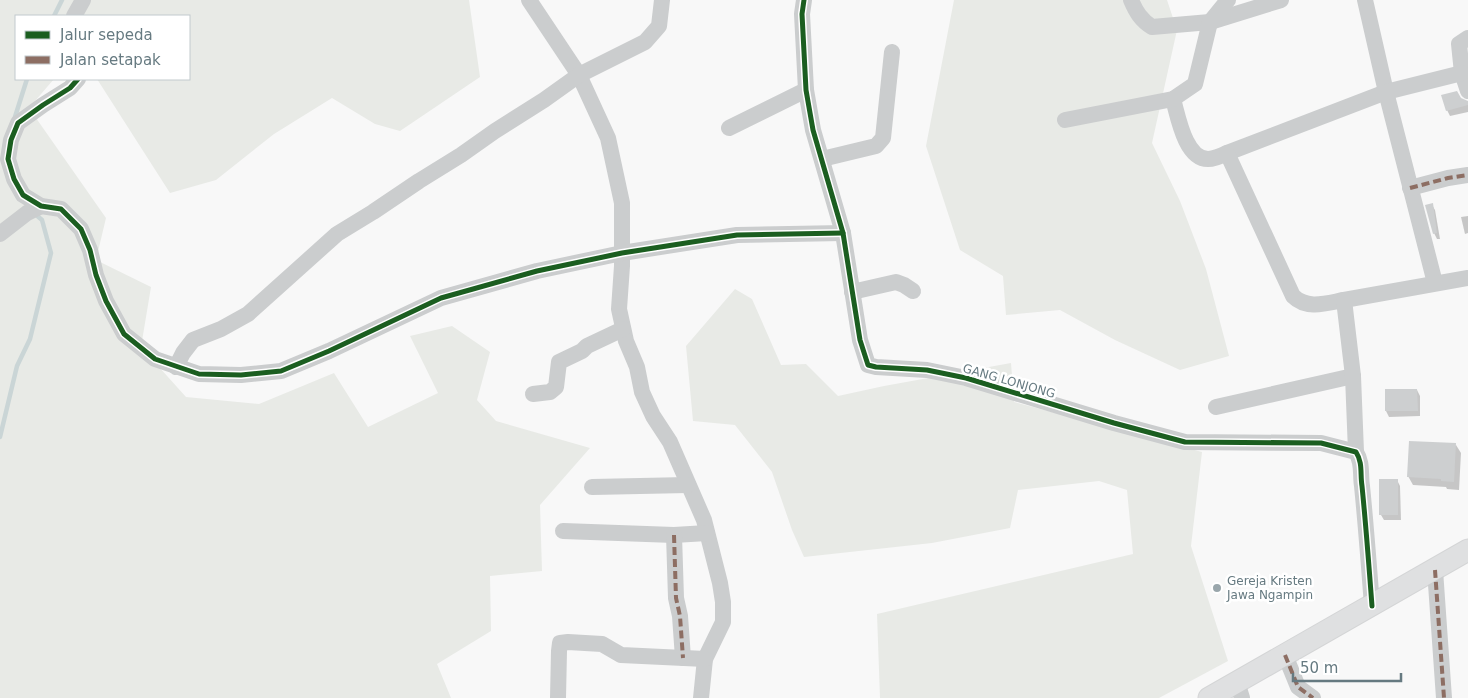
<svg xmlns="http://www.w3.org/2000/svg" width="1468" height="698" font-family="'DejaVu Sans',sans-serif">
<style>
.green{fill:#e8eae6}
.shadow{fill:#0003}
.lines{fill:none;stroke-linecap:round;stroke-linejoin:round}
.stream{stroke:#cad5d6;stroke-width:4.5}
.building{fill:#cdcfd0}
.major-casing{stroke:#d4d5d6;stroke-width:23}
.minor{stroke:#cbcdce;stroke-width:16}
.major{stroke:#dfe0e1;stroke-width:21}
.quiet{stroke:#8d6e63;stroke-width:4;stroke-dasharray:8 4;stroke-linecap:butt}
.cycleway-casing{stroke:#fff;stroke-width:8}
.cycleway{stroke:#1b5e20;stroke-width:5}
.poi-dot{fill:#99a6ab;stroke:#fff;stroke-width:2}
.labels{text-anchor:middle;stroke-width:5;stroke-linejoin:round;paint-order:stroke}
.street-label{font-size:12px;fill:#667a81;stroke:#fff}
.poi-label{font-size:12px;fill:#667a81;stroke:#fff;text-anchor:start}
</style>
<rect width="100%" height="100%" fill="#f8f8f8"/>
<!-- green -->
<g class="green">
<path d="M0,0H469L480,77L400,131L375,124L332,98L274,134L216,180L170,193L97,79H189V16H16V79H54L29,108L106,218L96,260L151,287L141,347L186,397L259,404L334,373L368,427L438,393L410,336L452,326L490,352L477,400L496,421L590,448L540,505L542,571L490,576L491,631L437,664L451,698H0Z"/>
<path d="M954,0H1167L1177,30L1152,143L1180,201L1206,269L1229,356L1180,370L1115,340L1060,310L1006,315L1003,276L960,250L926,146Z"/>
<path d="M735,289L752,299L781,365L806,364L838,396L884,386L1011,363L1014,402L1202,452L1191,546L1228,661L1159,698H880L877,614L1133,554L1127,490L1099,481L1018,490L1010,528L932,543L804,557L792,530L772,472L735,425L693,421L686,346Z"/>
</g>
<!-- shadow -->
<g class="shadow">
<path d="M1461,99L1468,103V112L1450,116L1447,110Z"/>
<path d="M1432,205L1435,210L1440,239H1437L1434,233Z"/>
<path d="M1468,216V233L1465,234L1461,217Z"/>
<path d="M1417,390L1420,396V416L1389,417L1386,411Z"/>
<path d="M1456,445L1461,453L1459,490L1447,489L1446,487L1413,485L1408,476Z"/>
<path d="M1397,480L1400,486L1401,520H1384L1381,515Z"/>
</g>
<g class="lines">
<!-- stream -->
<g class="stream">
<path d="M54,16L62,0"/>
<path d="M14,120L27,79"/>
<path d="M0,437L17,366L30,339L51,253L42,220L35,214"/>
</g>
</g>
<!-- building -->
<g class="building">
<path d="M1457,91L1461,98L1468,101V105L1446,111L1441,95Z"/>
<path d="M1433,203L1437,233L1433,234L1425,205Z"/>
<path d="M1385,389H1417L1418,411H1385Z"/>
<path d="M1409,441L1456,443L1454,482L1441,481V479L1407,477Z"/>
<rect x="1379" y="479" width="19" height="36"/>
</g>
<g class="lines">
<defs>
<path id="major" d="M1209,698L1468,550"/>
</defs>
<!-- major casing -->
<use href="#major" class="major-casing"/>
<!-- minor -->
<g class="minor">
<path d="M529,0L579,75L608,138L622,203V266L619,309L626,341L637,367L642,392L653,416L670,442L704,520L720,583L723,602V622L705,659L701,698"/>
<path d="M804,0L802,14L806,90L813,130L843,233L860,340L868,365L876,367L927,370L966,378L1114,423L1185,442L1321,443L1356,452C1363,463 1360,474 1362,486C1366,526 1369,566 1372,606"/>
<path d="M1131,0C1136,12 1141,20 1152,27L1210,22L1281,0"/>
<path d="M1365,0L1386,92L1435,283"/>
<path d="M74,16L83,0"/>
<path d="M1468,38L1459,44L1462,73L1468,91"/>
<path d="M78,79L70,88L43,105L18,123L11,140L8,159L14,179L23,195L41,206L61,209L81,229L90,250L96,275L106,301L124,334L155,359L199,374L241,375L281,371L329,351L441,298L537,271L622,253L737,235L843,233"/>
<path d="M1173,99C1178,116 1185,159 1208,159C1214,159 1221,156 1227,153L1386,92L1462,73"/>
<path d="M1065,120L1173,99L1195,84L1210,22L1228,0"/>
<path d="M729,128L806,90"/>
<path d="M1227,153L1293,296C1307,310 1327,303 1344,300"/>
<path d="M822,159L876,146L883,138L892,52"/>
<path d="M1410,188L1448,178L1468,175"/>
<path d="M0,234L27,213L41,206"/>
<path d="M852,292L896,282L904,285L913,291"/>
<path d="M176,367L183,353L193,340L221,329L248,314L337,234L373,212L419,181L461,155L495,131L544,100L579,75L645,42L659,26L662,0"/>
<path d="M533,394L550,392L556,387L559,362L582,351L587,346L623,329"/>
<path d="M1216,407L1353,376"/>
<path d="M1356,452L1353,376L1344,300L1468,278"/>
<path d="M592,487L688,485"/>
<path d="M563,531L674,535L707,533"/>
<path d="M674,535L676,598L680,616L683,658"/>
<path d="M1435,570L1444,698"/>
<path d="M1285,655L1298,687L1313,698"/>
<path d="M1237,682L1242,698"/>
<path d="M558,698L559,651L560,643L568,642L602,644L621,655L705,659"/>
</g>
<!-- major -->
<use href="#major" class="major"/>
<!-- quiet -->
<g class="quiet">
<path d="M1410,188L1448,178L1468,175"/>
<path d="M674,535L676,598L680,616L683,658"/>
<path d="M1435,570L1444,698"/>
<path d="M1285,655L1298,687L1313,698"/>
</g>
<defs>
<g id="cycleway">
<path d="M804,0L802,14L806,90L813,130L843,233L860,340L868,365L876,367L927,370L966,378L1114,423L1185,442L1321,443L1356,452C1363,463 1360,474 1362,486C1366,526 1369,566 1372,606"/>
<path d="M78,79L70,88L43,105L18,123L11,140L8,159L14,179L23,195L41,206L61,209L81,229L90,250L96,275L106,301L124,334L155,359L199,374L241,375L281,371L329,351L441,298L537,271L622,253L737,235L843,233"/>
</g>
</defs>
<!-- cycleway casing -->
<use href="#cycleway" class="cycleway-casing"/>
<!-- cycleway -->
<use href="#cycleway" class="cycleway"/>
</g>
<!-- markers -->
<circle class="poi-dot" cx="1217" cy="588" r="5"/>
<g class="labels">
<!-- street labels -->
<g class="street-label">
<text transform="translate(1009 381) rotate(16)" y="4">GANG LONJONG</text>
</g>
<!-- poi labels -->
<g class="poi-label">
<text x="1227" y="585">Gereja Kristen<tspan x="1227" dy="14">Jawa Ngampin</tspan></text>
</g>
</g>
<!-- legend -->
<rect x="15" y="15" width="175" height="65" fill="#ffffff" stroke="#c2cacd"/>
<rect x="25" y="31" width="25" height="8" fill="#1b5e20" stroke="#c2cacd"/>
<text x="60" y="40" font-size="15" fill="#667a81">Jalur sepeda</text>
<rect x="25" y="56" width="25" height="8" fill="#8d6e63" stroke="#c2cacd"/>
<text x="60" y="65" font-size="15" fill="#667a81">Jalan setapak</text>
<!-- scale -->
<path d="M1293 673v8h108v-8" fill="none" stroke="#667a81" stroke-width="2.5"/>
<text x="1300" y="673" font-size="15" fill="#667a81" stroke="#ffffff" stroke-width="4" paint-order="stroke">50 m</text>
</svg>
